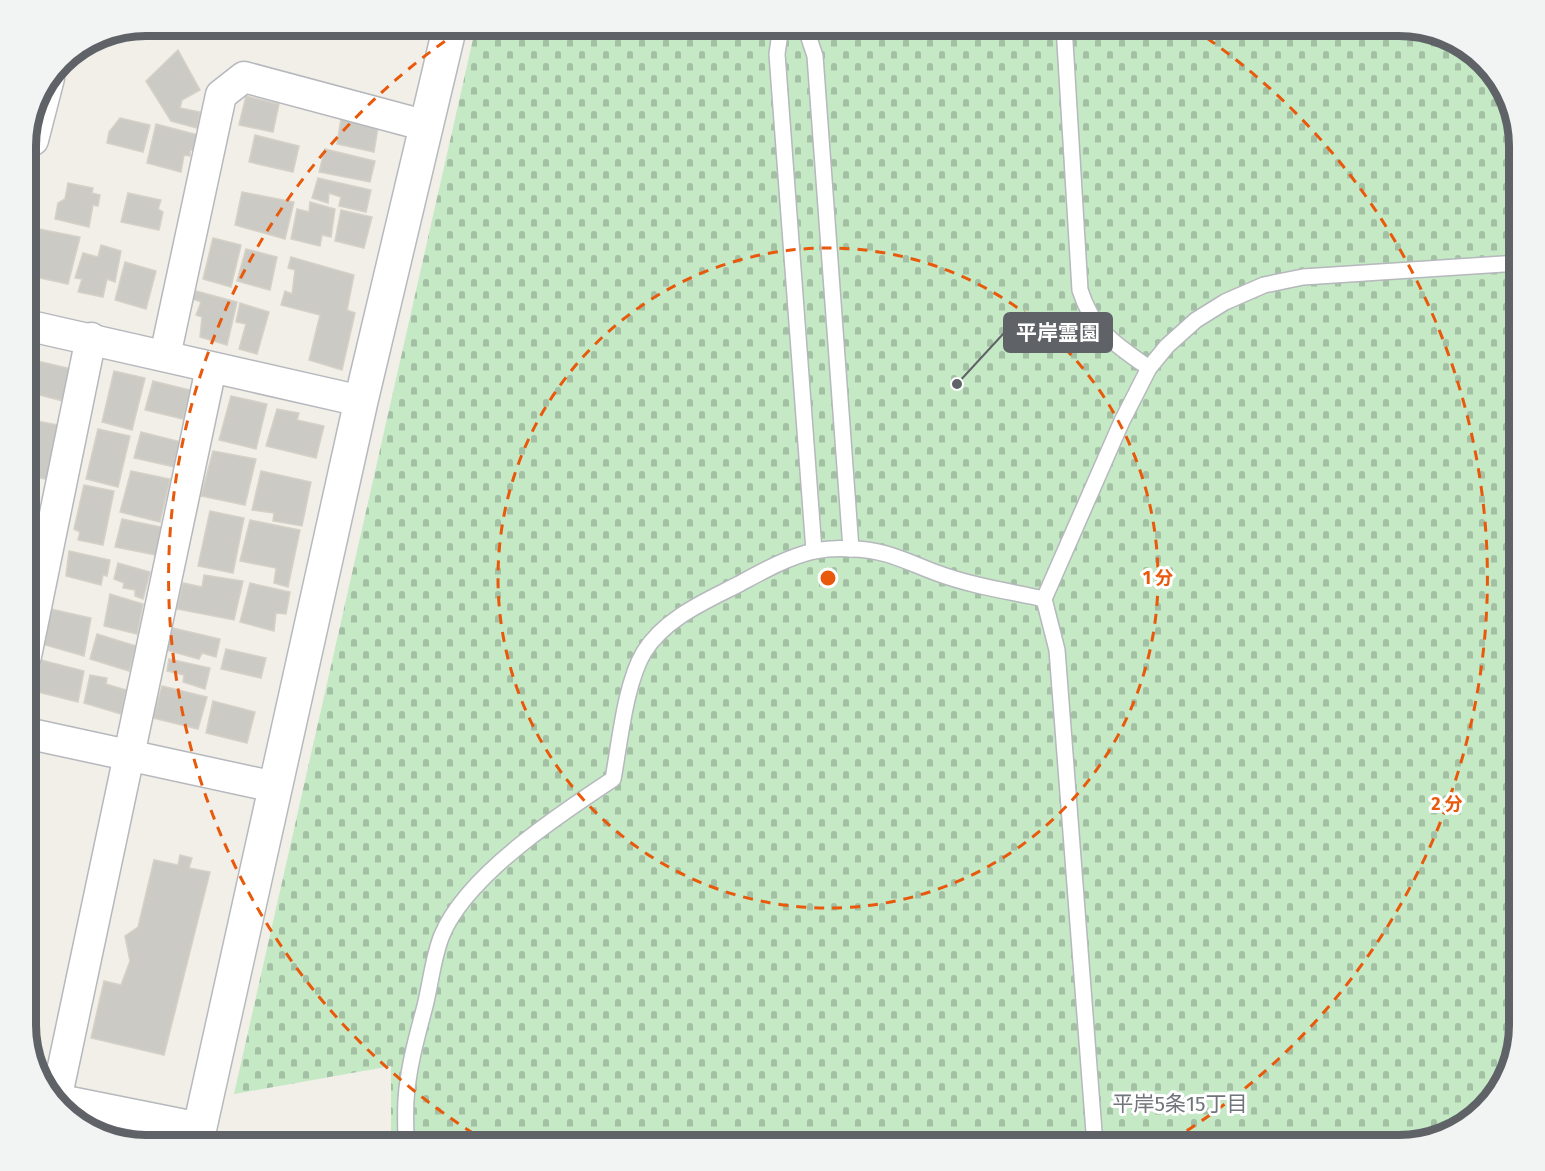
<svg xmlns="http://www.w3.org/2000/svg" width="1545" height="1171" font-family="'Fira Sans','Noto Sans JP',sans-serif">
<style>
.cemetery{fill:url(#cemetery-stones)}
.building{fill:#cccac5;stroke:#d6d1c6;stroke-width:1.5}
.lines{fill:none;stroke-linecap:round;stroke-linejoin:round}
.lane-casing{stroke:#b5b8bc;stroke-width:18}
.street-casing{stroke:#b5b8bc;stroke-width:33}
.secondary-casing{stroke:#b6babf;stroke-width:36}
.lane{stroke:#fff;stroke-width:15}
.street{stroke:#fff;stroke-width:30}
.secondary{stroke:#fff;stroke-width:33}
.ring{fill:none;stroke:#e8590c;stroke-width:3;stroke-dasharray:10 8}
.labels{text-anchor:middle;stroke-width:6;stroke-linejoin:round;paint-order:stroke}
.neighbourhood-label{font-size:21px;fill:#70757a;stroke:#fff}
.rim{fill:none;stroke:#5f6368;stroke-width:8}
.centre{fill:#e8590c;stroke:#fff;stroke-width:3}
.ring-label{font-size:18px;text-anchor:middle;font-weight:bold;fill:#e8590c;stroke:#fff;stroke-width:6;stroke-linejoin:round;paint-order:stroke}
.leader{fill:none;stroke:#5f6368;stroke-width:2}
.callout-dot{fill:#5f6368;stroke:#fff;stroke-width:2}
.callout{fill:#5f6368;stroke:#5f6368;stroke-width:2}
.callout-label{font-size:21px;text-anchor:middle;font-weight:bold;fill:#fff}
</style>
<defs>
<pattern id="cemetery-stones" width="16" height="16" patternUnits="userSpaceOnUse" patternTransform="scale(1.5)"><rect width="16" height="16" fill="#c5e8c5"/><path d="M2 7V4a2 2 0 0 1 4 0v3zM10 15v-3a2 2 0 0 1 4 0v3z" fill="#a3c0a4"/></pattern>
</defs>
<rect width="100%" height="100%" fill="#f1efe8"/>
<!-- cemetery -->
<path class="cemetery" d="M476,26H1399L1473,51L1507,92L1519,146V1025L1494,1099L1452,1133L1399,1145H391V1066L234,1094Z"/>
<!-- building -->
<g class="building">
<path d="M178,50L200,90L182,100L180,108L200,112L197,128L171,121L146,81Z"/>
<path d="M246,96L279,104L273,132L239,125Z"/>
<path d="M120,118L150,125L143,152L107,143L109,132Z"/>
<path d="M341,119L378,127L374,152L337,144Z"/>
<path d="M156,124L202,136L199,151L190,150V156L184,155L181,172L147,163Z"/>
<path d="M255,135L299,146L293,172L249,162Z"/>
<path d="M325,149L375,161L370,182L319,172Z"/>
<path d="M318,178L371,190L366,212L339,206L341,197L329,193L328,203L312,198Z"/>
<path d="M68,183L93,188L92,193L100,195L98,206L93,205L89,227L55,219L58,203L65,199Z"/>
<path d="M242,192L294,202L285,239L235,225Z"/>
<path d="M128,193L161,200L158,209L163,212L159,230L121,222Z"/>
<path d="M310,202L335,209L331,237L322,235L320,246L291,239L297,209L309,212Z"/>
<path d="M341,210L372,217L364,248L335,241Z"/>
<path d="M34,228L80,237L68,284L26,275Z"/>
<path d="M213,238L241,245L231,287L203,279Z"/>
<path d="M101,245L121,251L115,282L107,279L103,297L78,292L82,279L75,278L83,253L98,257Z"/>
<path d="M246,249L277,257L270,290L237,281Z"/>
<path d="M291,257L354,275L347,310L355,313L342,370L309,360L320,315L281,305L285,291L292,294L295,270L288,268Z"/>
<path d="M125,262L156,271L146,309L115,300Z"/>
<path d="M196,291L237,302L227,345L200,337L202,317L196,315L201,302L193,299Z"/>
<path d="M240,303L269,312L257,354L239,349L246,324L236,322Z"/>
<path d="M37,361L72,369L63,401L28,392Z"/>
<path d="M114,371L145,378L132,430L102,422Z"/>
<path d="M153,381L190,390L183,419L145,410Z"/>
<path d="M231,396L267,404L256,449L219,440Z"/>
<path d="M277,409L299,413L297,420L324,426L316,458L266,446Z"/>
<path d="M27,419L63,426L50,480L26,475Z"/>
<path d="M98,429L130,436L118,487L86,479Z"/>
<path d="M141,432L181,442L175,467L134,458Z"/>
<path d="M213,451L256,459L245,505L201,496Z"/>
<path d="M131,471L170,479L160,522L120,512Z"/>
<path d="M261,471L311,482L302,526L273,521L274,513L252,510Z"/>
<path d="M84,485L114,491L103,545L78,540L80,532L74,529Z"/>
<path d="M210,511L244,518L233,573L198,566Z"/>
<path d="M122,519L161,527L156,555L115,547Z"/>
<path d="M250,520L300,530L288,587L274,583L276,568L240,561Z"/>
<path d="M69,551L110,560L107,576L103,575L101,585L66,576Z"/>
<path d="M118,563L150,572L143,599L135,596V590L123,588L124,583L114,579Z"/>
<path d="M204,575L243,581L234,620L177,609L183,583L202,587Z"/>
<path d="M250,583L290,592L286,614L276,613L274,631L240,622Z"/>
<path d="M110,594L143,604L137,634L104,626Z"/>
<path d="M51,609L91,618L84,656L42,644Z"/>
<path d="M173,628L220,639L216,657L202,653L199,659L166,650Z"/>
<path d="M97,634L136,646L129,671L90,659Z"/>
<path d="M226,649L266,658L261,678L221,669Z"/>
<path d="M169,659L210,668L205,689L183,682L184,675L167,671Z"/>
<path d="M41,660L84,671L78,702L34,691Z"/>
<path d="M90,675L107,678L106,684L126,690L121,714L84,703Z"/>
<path d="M162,686L207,697L198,729L153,718Z"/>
<path d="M213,701L255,712L247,743L206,733Z"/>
<path d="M180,855L192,858L189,868L210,872L164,1055L91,1038L104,981L121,985L130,961L125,936L138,927L154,860L178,865Z"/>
</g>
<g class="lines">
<defs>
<g id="lane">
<path d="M781,26L777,54L814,551"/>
<path d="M805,26L815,56L851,549"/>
<path d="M1064,26L1080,290C1093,331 1116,345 1149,368"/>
<path d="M1044,599L1122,421L1149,368L1167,346L1196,320L1225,302L1264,285L1303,277L1519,263"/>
<path d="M406,1145C406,1130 405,1115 406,1100C408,1068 417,1036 425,1006C431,982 433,957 442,935C467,875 560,814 613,779C620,742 625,684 644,652C665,618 706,601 739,584C763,571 788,557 814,551C825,549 839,548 851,549C885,549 907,562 937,573C972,586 1008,591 1044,599L1057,650L1095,1145"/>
</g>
<g id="street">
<path d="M33,140L49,78"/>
<path d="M26,325L361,401"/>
<path d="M165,356L221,95L244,77L427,126"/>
<path d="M26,656L91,338"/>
<path d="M26,733L275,787"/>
<path d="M55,1099L200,1128"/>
<path d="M56,1100L211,368"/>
</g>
<path id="secondary" d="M196,1145L361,401L450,26"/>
</defs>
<!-- lane casing -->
<use href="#lane" class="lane-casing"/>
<!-- street casing -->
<use href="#street" class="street-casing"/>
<!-- secondary casing -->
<use href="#secondary" class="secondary-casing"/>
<!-- lane -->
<use href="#lane" class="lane"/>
<!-- street -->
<use href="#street" class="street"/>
<!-- secondary -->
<use href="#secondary" class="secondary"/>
</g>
<!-- distance rings -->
<g class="ring">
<circle cx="828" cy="578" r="330"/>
<path d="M489 1143A659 659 0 0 1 464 28M1192 28A659 659 0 0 1 1167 1143"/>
</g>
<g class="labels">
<!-- neighbourhood labels -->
<g class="neighbourhood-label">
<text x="1180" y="1111">平岸5条15丁目</text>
</g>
</g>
<!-- crop -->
<path d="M0 0H1545V1171H0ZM146 36H1399A110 110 0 0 1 1509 146V1025A110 110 0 0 1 1399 1135H146A110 110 0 0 1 36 1025V146A110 110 0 0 1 146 36Z" fill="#f2f3f3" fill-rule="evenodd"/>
<path class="rim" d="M146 36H1399A110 110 0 0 1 1509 146V1025A110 110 0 0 1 1399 1135H146A110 110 0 0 1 36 1025V146A110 110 0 0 1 146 36Z"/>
<circle cx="828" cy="578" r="9" class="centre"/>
<g class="ring-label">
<text x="1158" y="584">1 分</text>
<text x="1447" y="810">2 分</text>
</g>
<!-- callouts -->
<path class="leader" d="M957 384L1004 333"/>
<circle class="callout-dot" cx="957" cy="384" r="6"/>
<rect class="callout" x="1004" y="313" width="108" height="39" rx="6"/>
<g class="callout-label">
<text x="1058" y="340">平岸霊園</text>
</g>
</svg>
